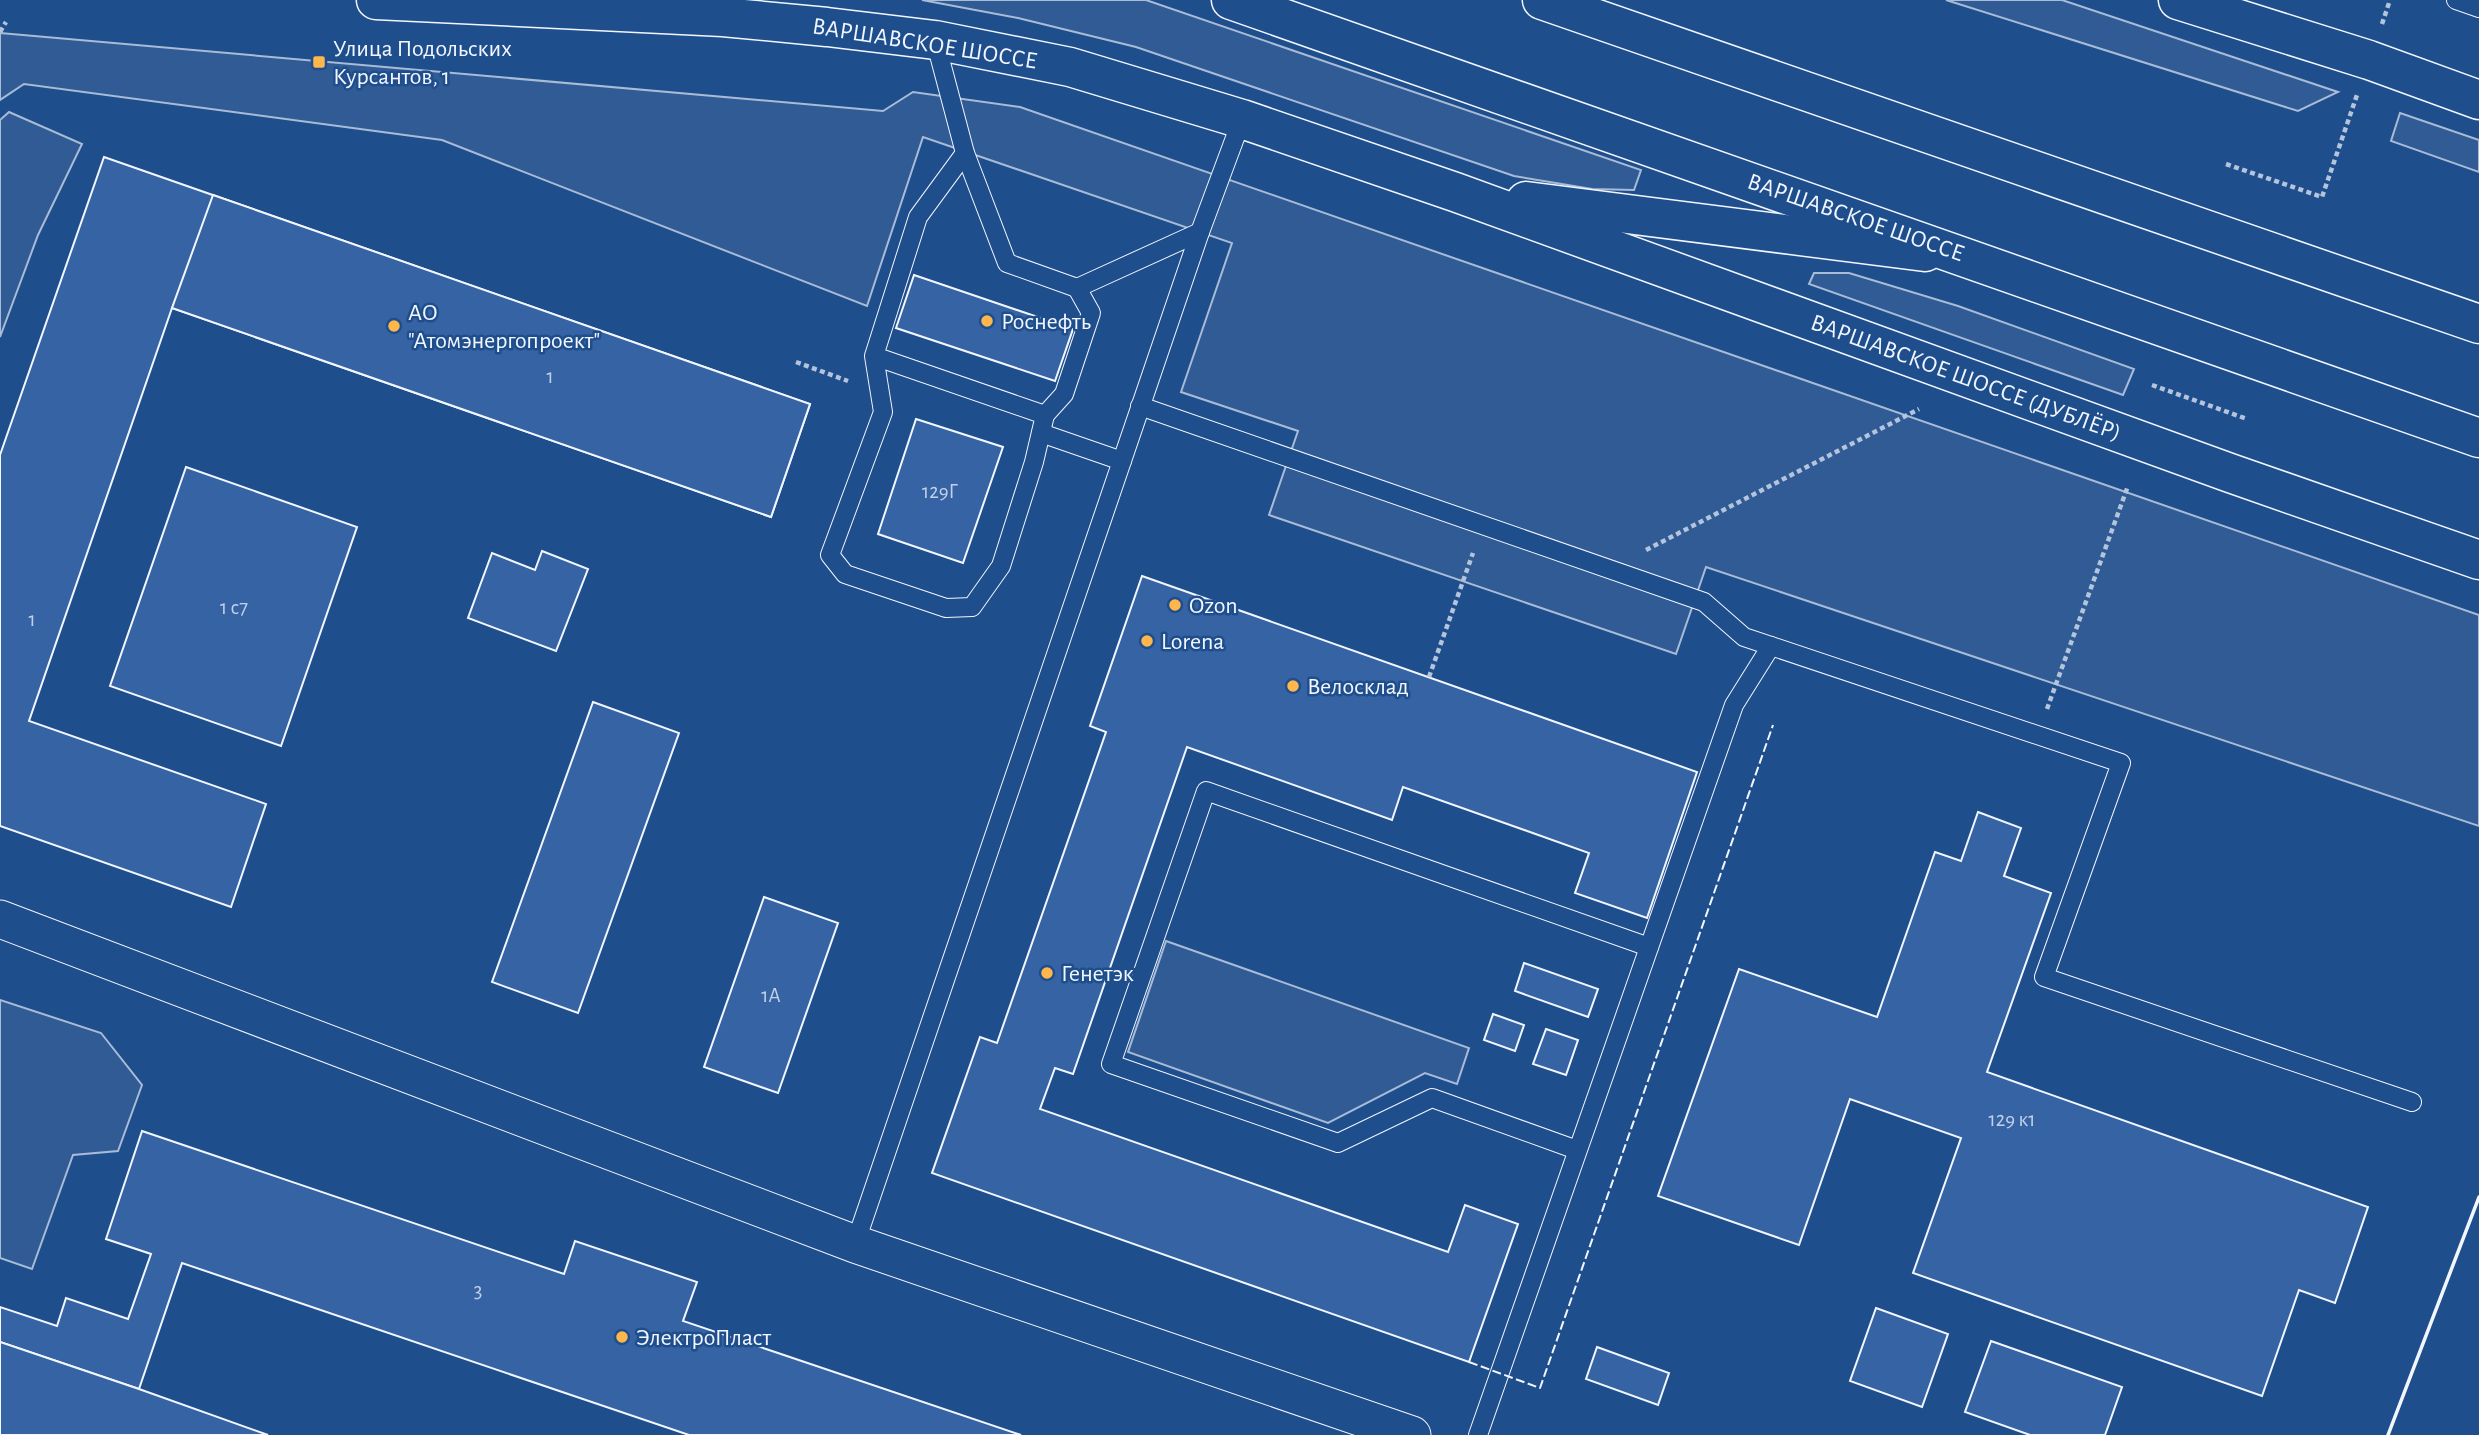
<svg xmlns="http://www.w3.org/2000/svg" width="2479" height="1435" font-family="'Alegreya Sans',sans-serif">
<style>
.built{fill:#305b95;stroke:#a8bbd7;stroke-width:2}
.building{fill:#3563a3;stroke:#f2f6ff;stroke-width:2}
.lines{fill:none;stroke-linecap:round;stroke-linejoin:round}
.lane-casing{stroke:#f2f6ff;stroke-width:20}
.street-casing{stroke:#f2f6ff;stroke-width:39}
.secondary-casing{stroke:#f2f6ff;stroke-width:41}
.primary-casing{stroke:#f2f6ff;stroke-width:41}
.path{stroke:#b3c4dc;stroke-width:4.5;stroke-dasharray:5 3.5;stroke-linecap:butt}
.lane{stroke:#1f4e8c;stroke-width:18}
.street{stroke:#1f4e8c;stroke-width:37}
.secondary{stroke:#1f4e8c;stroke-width:38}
.primary{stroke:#1f4e8c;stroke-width:38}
.fence{stroke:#f2f6ff;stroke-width:2;stroke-dasharray:9 3.5;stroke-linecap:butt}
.wall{stroke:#f2f6ff;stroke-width:3.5}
.poi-dot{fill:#ffb74d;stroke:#1f4e8c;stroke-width:2.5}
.labels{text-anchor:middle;stroke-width:5;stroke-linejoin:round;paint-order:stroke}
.number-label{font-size:21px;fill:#c3d1e8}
.street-label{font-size:24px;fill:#f2f6ff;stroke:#1f4e8c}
.poi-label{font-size:24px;fill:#f2f6ff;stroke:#1f4e8c;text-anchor:start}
</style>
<rect width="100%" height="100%" fill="#1f4e8c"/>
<!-- built -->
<g class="built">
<path d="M922,0H1146L1641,170L1634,190L1592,189L1514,176L1136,47L1018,18Z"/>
<path d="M1946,0H2062L2338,92L2298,111Z"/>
<path d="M0,33L883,111L913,92L1020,107L2479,615V826L1706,567L1676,654L1269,515L1298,431L1181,392L1232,243L923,137L867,306L442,140L24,84L0,100Z"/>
<path d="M9,112L82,144L38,235L0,337V120Z"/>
<path d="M2400,113L2479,140V172L2391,141Z"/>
<path d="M1814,273H1849L1958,306L2134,369L2123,395L1809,284Z"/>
<path d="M1166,941L1469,1048L1457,1084L1425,1073L1328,1123L1128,1052Z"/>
<path d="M0,1000L101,1033L142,1085L118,1151L73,1155L32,1269L0,1258Z"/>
</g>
<!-- building -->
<g class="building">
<path d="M104,157L810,404L771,517L172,308L29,721L266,804L231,907L0,826V455Z"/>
<path d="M213,195L810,404L771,517L172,308Z"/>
<path d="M914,275L1073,329L1055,381L896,328Z"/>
<path d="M916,419L1003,447L963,563L878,534Z"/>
<path d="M186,467L357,527L281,746L110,686Z"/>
<path d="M542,551L588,569L556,651L468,618L492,553L535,570Z"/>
<path d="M1142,576L1697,772L1647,918L1575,893L1589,853L1403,787L1392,820L1187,747L1073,1074L1055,1068L1040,1109L1448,1252L1465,1205L1518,1224L1469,1362L932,1173L980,1037L997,1043L1106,732L1090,726Z"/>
<path d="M593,702L679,733L578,1013L492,982Z"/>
<path d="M1978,812L2021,828L2004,876L2051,893L1987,1072L2368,1207L2335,1303L2299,1290L2262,1396L1913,1273L1961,1138L1850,1099L1799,1245L1658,1196L1739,969L1877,1017L1935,852L1961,861Z"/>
<path d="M764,897L838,923L778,1093L704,1067Z"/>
<path d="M1524,963L1598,989L1588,1017L1515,991Z"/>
<path d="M1493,1014L1524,1025L1515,1051L1484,1040Z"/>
<path d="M1546,1029L1578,1040L1566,1075L1533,1064Z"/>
<path d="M142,1131L564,1274L575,1241L697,1282L683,1321L1021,1435H689L182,1263L139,1389L0,1342V1307L57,1326L66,1298L128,1319L151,1254L106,1239Z"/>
<path d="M1876,1308L1948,1334L1922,1407L1850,1381Z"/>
<path d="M1991,1341L2122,1387L2105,1435H2030L1965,1412Z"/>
<path d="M0,1342L139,1389L268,1435H0Z"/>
<path d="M1597,1347L1669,1373L1658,1405L1586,1379Z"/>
</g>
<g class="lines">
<defs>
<g id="lane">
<path d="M2456,0L2479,8"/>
<path d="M935,40L965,153L1007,263L1077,288L1200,232"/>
<path d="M874,356L883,412L830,555L845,574L946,608L972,607L1001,566L1034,462L1045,415L874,356L918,217L965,153"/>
<path d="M1140,406L1704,602L1744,637L2121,763L2044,977L2412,1102"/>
<path d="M1045,415L1064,394L1091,313L1077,288"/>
<path d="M1041,433L1122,461"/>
<path d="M1577,1150L1432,1098L1338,1143L1111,1064L1206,791L1649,947"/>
<path d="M855,1244L1200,232L1242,119"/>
<path d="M1478,1435L1734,705L1771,646"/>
</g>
<path id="street" d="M0,919L855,1244L1412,1435"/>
<g id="secondary">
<path d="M376,0L723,17L827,27L935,40L1070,67L1242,119L1455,192L2230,473L2479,560"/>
<path d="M2178,0L2369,60L2479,100"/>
<path d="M1526,201L1925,252"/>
</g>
<g id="primary">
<path d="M1231,0L2479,438"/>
<path d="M1542,0L2479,324"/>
</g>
</defs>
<!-- lane casing -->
<use href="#lane" class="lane-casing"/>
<!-- street casing -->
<use href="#street" class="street-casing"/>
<!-- secondary casing -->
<use href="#secondary" class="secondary-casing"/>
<!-- primary casing -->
<use href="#primary" class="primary-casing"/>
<!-- path -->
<g class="path">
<path d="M2382,24L2390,0"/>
<path d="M0,32L6,22"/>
<path d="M2226,164L2322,197L2357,95"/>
<path d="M796,362L848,381"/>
<path d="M2152,385L2247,419"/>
<path d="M1646,550L1919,409"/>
<path d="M1429,677L1473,553"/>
<path d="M2047,709L2128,486"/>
</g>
<!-- lane -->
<use href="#lane" class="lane"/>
<!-- street -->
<use href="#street" class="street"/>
<!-- secondary -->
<use href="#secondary" class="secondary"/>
<!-- primary -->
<use href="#primary" class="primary"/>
<!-- fence -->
<path class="fence" d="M1469,1362L1540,1388L1773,725"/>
<!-- wall -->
<path class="wall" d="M2388,1435L2479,1197"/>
</g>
<!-- markers -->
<g class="poi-dot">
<rect x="312" y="55" width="14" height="14" rx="3.5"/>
<circle cx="987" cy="321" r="7"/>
<circle cx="394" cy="326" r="7"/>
<circle cx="1175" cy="605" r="7"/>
<circle cx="1147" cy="641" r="7"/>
<circle cx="1293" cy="686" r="7"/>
<circle cx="1047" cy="973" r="7"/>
<circle cx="622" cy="1337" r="7"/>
</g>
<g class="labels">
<!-- number labels -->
<g class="number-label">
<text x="550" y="383">1</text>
<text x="940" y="498">129Г</text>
<text x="234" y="614">1 с7</text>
<text x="32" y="626">1</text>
<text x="771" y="1002">1A</text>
<text x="2012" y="1126">129 к1</text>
<text x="478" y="1297">3</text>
</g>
<!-- street labels -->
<g class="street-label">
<text transform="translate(925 43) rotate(9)" y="8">ВАРШАВСКОЕ ШОССЕ</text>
<text transform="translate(1856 217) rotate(19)" y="8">ВАРШАВСКОЕ ШОССЕ</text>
<text transform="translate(1966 377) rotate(20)" y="8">ВАРШАВСКОЕ ШОССЕ (ДУБЛЁР)</text>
</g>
<!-- poi labels -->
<g class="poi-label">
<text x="333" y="56">Улица Подольских<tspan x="333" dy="28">Курсантов, 1</tspan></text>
<text x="408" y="320">АО<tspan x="408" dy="28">"Атомэнергопроект"</tspan></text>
<text x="1001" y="329">Роснефть</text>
<text x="1189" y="613">Ozon</text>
<text x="1161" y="649">Lorena</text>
<text x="1307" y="694">Велосклад</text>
<text x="1061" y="981">Генетэк</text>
<text x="636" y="1345">ЭлектроПласт</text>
</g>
</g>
</svg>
